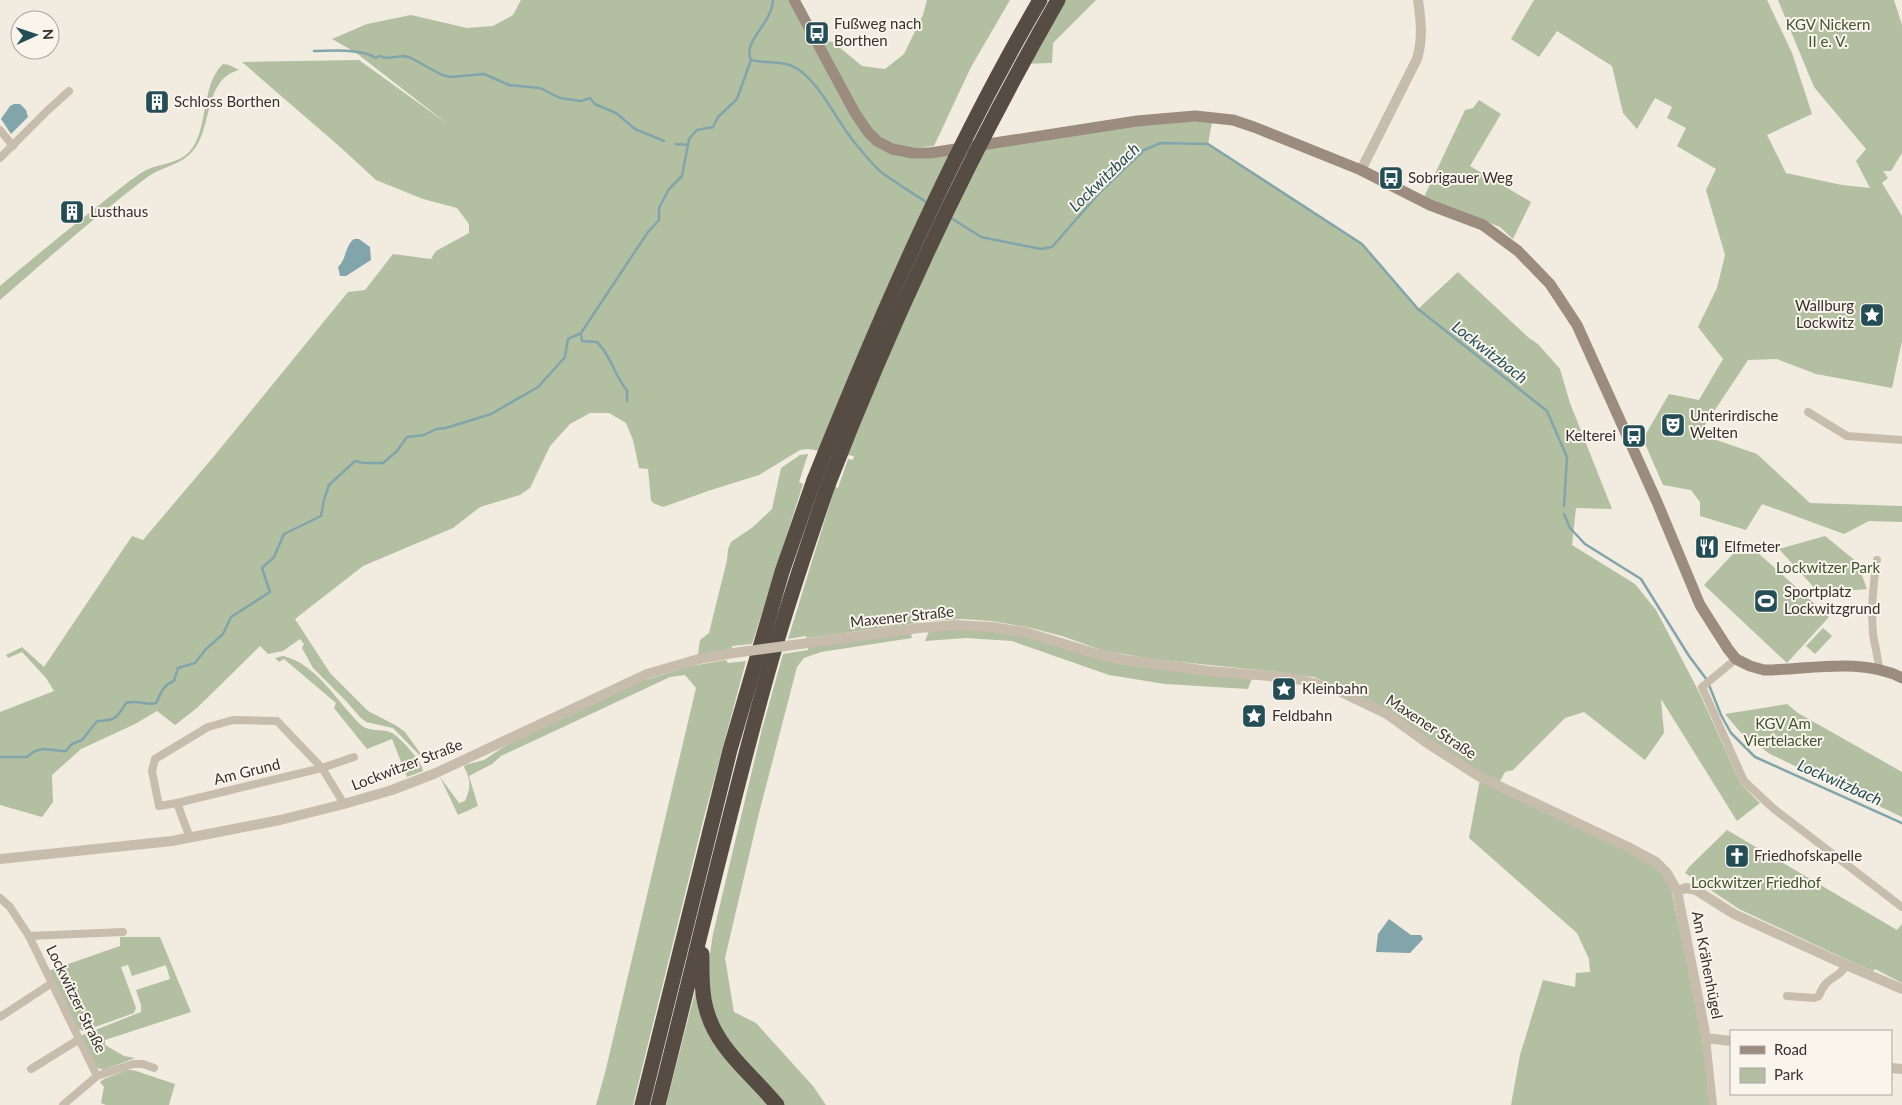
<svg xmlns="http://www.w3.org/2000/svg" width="1902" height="1105" font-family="Lato,sans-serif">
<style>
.green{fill:#b2bfa1}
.water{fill:#82a5ac}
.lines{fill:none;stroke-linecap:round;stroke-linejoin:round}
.stream{stroke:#82a5ac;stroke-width:2.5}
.minor{stroke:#c8bdad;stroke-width:8}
.tertiary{stroke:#c8bdad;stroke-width:10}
.secondary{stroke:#9c8c7f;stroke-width:11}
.motorway{stroke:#574c43;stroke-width:15}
.tertiary-bridge{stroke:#c8bdad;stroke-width:10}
.motorway-bridge{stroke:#574c43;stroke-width:15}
.labels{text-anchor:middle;stroke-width:4;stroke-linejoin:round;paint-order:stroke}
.poi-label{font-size:15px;fill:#37302b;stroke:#f9f5ed;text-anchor:start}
.park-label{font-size:15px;fill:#435331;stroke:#f9f5ed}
.street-label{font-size:15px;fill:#37302b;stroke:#f9f5ed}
.water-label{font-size:16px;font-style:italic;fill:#244d55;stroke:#f9f5ed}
</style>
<rect width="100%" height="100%" fill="#f1ebe0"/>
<!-- green -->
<g class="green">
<path d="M521,0H788L846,107L889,152L1173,121L1212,122L1208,144L1362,244L1418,309L1458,272L1529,338L1538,344L1560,369L1570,403L1612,509L1576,508L1572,545L1635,584L1656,610L1698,690L1741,784L1760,803L1737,821L1661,699L1664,733L1645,760L1584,712L1565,718L1513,770L1505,772L1500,781L1482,774L1337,687L1314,677L1277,672L1152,659L1101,650L1062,636L1027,627L991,621L962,619L930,621L927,619L925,615L921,616L920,620L918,623L807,638L806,636L788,639L835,487L838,488L848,459L853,460L854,456L808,449L800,450L759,475L711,490L663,507L653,503L651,500L648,469L639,468L633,440L626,423L609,413H590L570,424L550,446L530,488L520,495L480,507L453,528L363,566L295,619L330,673L368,711L397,726L405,732L428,764L393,728L366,722L360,717L346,701L313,668L302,648L304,644L300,639L283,651L268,654L260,646L197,708L175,725L157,711L135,724L81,749L52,775L53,802L42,817L0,805V712L54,691L46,678L22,652L8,658L6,655L22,647L44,667L132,536L143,540L215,455L348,292L365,290L393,254L431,259L436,251L469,233V224L457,208L423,199L376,180L339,146L242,62L359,60L449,125L355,52L332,39L367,24L411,15L467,28L493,26L513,15Z"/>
<path d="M927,0H1010L971,67L934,146C921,147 908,149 895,145C860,133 838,74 821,44L827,41L833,42L862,66L885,69L904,54L923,15Z"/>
<path d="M1054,0H1096L1053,43L1052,63L1019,64Z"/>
<path d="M1534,0H1767L1792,53L1812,114L1767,135L1786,173L1842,185L1870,188L1856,161L1866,149L1814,87L1778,0H1894L1902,25V153L1891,171H1883L1888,178L1882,183L1902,216V341L1892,388L1816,374L1777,359L1748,360L1699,434L1757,454L1810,503L1902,506V522L1869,521L1844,534L1762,504L1746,530L1700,516V502L1691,490L1663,485L1643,439L1669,394L1699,400L1723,359L1698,327L1717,288L1725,255L1706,190L1716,169L1677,146L1686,128L1667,118L1672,107L1655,98L1637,129L1623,113L1612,66L1557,31L1539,57L1511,39Z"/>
<path d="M223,64L229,65L239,70C203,79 213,130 192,152C181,164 166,166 152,174C147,177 142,181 137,185C90,221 45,261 0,300V286C32,259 65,232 98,206C112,195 126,183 141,173C154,164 173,165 186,155C210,136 199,86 223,64Z"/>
<path d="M1479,100L1501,114L1470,166L1531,202L1513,239L1500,227L1424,197L1465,110L1473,108Z"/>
<path d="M808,454L799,482L803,484L752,644L732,646V649L698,655L700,640L709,633L727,560L728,549L731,542L753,527L772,509L781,468L800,455Z"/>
<path d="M1825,536L1857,562L1867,589L1819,593L1779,549Z"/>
<path d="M1745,541L1829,617L1787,663L1704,585Z"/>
<path d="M953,628L990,631L1021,635L1121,664L1207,675L1252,678L1248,689L1165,684L1109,675L1012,641L966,638L925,641L929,631Z"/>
<path d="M1823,628L1832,636L1815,654L1806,646Z"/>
<path d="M908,633L911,634L912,638L821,652L804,658L797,667L759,813L725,958L734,1012L756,1023L813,1086L826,1105H781L734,1053L714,1021L707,973L713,934L762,729L783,654L808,650V647Z"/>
<path d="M283,656C317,664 337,702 360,724C369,733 382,728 392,733C400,737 423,763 423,771L407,777L392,739L367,749L334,708L336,703L284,659L279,662L275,658Z"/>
<path d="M726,660L728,663L746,661L703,821L633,1105H596L605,1073L696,688L685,675L670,677L501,756L492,764L469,776L478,806L458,815L440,777L459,803L465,801C471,788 471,779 464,767L465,765L484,760L505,746L636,683L691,666Z"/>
<path d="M1787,704L1798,713L1902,772V817L1770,754L1742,734L1725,714Z"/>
<path d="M1480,780L1630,852L1656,867L1666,879L1671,889C1686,961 1705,1033 1710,1105H1511L1520,1055L1543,980L1575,987L1576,973L1590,972L1589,959L1577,933L1469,838Z"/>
<path d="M1727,830L1897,930L1902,924V983L1875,969L1873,971L1854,963L1739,909L1685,873L1689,867Z"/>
<path d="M120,937H160L191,1012L105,1040V1045L124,1056L135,1058L103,1070L96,1067L80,1036L141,1012V1005L136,990L170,979L166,965L132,976L128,965L121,967L136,1008L134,1013L84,1031L77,1029L48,971L120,946Z"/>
<path d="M696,988L700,999L772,1105H666Z"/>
<path d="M127,1070H133L175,1084L169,1105H106L101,1103L104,1087L100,1082L104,1079Z"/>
</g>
<!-- water -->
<g class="water">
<path d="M14,104H20L26,110L28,117L11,134L1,119L10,106Z"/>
<path d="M354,239H359L370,247L371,260L346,276H340L338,267C347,259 344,247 354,239Z"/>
<path d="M1389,919L1411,935H1421L1423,939L1410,953L1376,952L1378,934Z"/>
</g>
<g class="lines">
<!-- stream -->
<g class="stream">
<path d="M773,0C772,24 742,41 751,60C766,64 783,60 796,68C820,82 837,122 855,143C863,153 872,164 881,172C896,183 913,193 929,204"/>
<path d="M314,51C332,51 361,48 376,58L380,56L386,58L404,56L411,58L442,75L451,77L484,74L509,85L540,88L560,98L581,101L590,98L595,104L616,113L635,129L664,141"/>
<path d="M676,144L688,145"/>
<path d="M951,218L981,237L1041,249L1052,247L1101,191L1144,150L1161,143L1208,144L1362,244L1418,309L1547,411L1567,457L1564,506"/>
<path d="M581,334L582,341L597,342C613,358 614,376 627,390V401"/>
<path d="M1564,514L1570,528L1585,544L1641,579L1689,656L1707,680"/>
<path d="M1709,685L1721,715L1731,733L1755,757L1902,823"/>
<path d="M0,757H27C40,744 50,751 66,751L72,744L82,740L97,721C115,721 117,718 126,703C138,699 145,706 156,703C161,693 163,685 174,681L178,668L195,663L206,649L223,634L231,617L270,592L262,568L274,557L284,534L321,516L324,500L329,485L355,461L364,463H383L397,451L407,437L424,435L436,429L446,428L491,414L538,387L565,357L568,339L581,333L648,232L659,220V208L669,189L682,176L689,139L697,130L713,127L718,117L737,99L751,60"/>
</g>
<!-- minor -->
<g class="minor">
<path d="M0,130L13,146"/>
<path d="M0,158L47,111L69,91"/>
<path d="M1808,412L1847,436L1902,440"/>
<path d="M1877,560C1873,584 1871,610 1873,634C1875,646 1878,657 1879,669"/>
<path d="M1736,659L1702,687L1744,781L1774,809L1902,907"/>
<path d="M177,803L190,838"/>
<path d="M344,804L322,768L277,721L233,720L208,727L155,759L152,771L159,806L177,803L322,768L354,757"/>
<path d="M0,898L10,907L29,936L97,1076"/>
<path d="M29,936L123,932"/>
<path d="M1787,996L1814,998L1819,996C1826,975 1839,980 1846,965"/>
<path d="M0,1017L52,983"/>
<path d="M1706,1038L1713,1105"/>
<path d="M31,1069L78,1040"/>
<path d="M63,1105L97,1076L133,1064H143L154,1068"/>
</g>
<!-- tertiary -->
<g class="tertiary">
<path d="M1361,170L1417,59C1423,39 1421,20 1418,0"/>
<path d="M808,643L919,628L955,625L992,627L1025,632L1097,654L1126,660L1209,671L1280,677L1302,680L1335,689L1387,714L1427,743L1480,777L1628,847L1656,862L1667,873L1677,891L1706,1038L1731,1041"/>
<path d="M0,859L172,841L280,820L344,804L392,790L436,773L647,674L699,659L733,653"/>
<path d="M1677,891L1686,888L1696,890L1734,914L1846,965L1902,989"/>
<path d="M1891,1068L1902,1069"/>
</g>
<!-- secondary -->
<path class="secondary" d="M794,0L855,113L868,132L877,141L892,149L913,153H930L1137,121L1195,116L1233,120L1254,127L1361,170L1430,205L1483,225L1518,251L1550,284L1577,325L1657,502L1700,605L1728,649L1736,659L1750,666L1764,670C1808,670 1862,657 1902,678"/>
<!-- motorway -->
<g class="motorway">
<path d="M702,954C702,972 701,991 706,1008C716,1049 752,1074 777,1105"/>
<path d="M642,1105L730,750L782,572L814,480"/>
<path d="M658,1105C694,963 727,820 766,679C784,614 806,549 828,485"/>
</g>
<!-- tertiary-bridge -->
<path class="tertiary-bridge" d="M733,653L808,643"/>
<!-- motorway-bridge -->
<g class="motorway-bridge">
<path d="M814,480C880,316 951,153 1040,0"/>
<path d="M828,485C893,318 969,155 1058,0"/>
</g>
</g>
<!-- icons -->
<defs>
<symbol id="bus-square" viewBox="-11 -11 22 22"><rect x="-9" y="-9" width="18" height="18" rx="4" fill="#244d55" stroke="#f9f5ed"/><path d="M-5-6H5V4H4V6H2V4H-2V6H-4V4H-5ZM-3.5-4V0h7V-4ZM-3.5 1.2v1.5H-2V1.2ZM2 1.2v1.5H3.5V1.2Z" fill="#fff"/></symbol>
<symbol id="building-square" viewBox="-11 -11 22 22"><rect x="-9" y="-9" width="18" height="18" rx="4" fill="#244d55" stroke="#f9f5ed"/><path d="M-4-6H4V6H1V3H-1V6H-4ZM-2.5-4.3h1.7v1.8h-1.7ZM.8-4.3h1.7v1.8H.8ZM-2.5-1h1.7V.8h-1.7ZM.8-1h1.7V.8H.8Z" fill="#fff"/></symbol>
<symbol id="sight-square" viewBox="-11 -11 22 22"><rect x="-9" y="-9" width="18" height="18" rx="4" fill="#244d55" stroke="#f9f5ed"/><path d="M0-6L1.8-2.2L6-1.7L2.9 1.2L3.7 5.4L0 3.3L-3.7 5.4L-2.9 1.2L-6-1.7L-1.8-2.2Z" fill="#fff"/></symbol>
<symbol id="theatre-square" viewBox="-11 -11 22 22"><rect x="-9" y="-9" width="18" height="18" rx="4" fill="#244d55" stroke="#f9f5ed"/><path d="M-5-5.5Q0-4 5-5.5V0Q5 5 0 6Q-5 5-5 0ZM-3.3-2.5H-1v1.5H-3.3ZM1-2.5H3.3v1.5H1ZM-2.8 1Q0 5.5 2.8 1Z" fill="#fff"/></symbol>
<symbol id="restaurant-square" viewBox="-11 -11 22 22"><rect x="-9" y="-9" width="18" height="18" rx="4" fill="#244d55" stroke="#f9f5ed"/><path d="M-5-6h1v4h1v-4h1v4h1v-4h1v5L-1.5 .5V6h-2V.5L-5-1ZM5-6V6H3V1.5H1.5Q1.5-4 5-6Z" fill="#fff"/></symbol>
<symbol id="stadium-square" viewBox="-11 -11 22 22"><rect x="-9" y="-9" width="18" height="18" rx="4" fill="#244d55" stroke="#f9f5ed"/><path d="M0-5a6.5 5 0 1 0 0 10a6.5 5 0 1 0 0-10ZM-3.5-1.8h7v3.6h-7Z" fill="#fff"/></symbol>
<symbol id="church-square" viewBox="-11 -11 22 22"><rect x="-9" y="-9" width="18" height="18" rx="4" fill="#244d55" stroke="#f9f5ed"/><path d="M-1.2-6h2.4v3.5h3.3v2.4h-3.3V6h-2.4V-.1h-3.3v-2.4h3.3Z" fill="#fff"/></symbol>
</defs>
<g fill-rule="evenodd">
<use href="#bus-square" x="803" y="19" width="28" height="28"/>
<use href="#building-square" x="143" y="88" width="28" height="28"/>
<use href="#bus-square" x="1377" y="164" width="28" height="28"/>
<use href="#building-square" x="58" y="198" width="28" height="28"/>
<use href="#sight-square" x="1858" y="301" width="28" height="28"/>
<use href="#theatre-square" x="1659" y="411" width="28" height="28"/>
<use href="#bus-square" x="1620" y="422" width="28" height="28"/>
<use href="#restaurant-square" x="1693" y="533" width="28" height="28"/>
<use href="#stadium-square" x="1752" y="587" width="28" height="28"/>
<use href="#sight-square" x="1270" y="675" width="28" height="28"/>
<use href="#sight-square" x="1240" y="702" width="28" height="28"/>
<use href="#church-square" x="1723" y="842" width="28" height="28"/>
</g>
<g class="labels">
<!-- poi labels -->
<g class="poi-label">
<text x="834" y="29">Fußweg nach<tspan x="834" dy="17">Borthen</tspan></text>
<text x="174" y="107">Schloss Borthen</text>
<text x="1408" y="183">Sobrigauer Weg</text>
<text x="90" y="217">Lusthaus</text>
<text x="1854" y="311" text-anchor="end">Wallburg<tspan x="1854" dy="17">Lockwitz</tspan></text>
<text x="1690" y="421">Unterirdische<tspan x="1690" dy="17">Welten</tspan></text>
<text x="1616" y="441" text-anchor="end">Kelterei</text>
<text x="1724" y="552">Elfmeter</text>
<text x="1784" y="597">Sportplatz<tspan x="1784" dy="17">Lockwitzgrund</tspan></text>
<text x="1302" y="694">Kleinbahn</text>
<text x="1272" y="721">Feldbahn</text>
<text x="1754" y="861">Friedhofskapelle</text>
</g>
<!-- park labels -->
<g class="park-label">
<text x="1828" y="30">KGV Nickern<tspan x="1828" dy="17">II e. V.</tspan></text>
<text x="1828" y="573">Lockwitzer Park</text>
<text x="1783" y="729">KGV Am<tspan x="1783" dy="17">Viertelacker</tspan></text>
<text x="1756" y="888">Lockwitzer Friedhof</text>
</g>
<!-- street labels -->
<g class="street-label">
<text transform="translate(902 617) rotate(-6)" y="5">Maxener Straße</text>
<text transform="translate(1431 727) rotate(33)" y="5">Maxener Straße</text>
<text transform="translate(407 765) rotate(-21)" y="5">Lockwitzer Straße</text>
<text transform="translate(247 772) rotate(-14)" y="5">Am Grund</text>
<text transform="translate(1707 965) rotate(79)" y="5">Am Krähenhügel</text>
<text transform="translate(76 999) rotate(64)" y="5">Lockwitzer Straße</text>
</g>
<!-- water labels -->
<g class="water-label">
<text transform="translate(1104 177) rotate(-44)" y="6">Lockwitzbach</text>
<text transform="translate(1490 352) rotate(38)" y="6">Lockwitzbach</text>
<text transform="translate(1840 782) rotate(24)" y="6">Lockwitzbach</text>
</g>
</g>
<!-- legend -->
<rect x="1730" y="1030" width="162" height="65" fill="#f9f5ed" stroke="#aba69f"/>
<rect x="1740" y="1046" width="25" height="8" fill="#9c8c7f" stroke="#aba69f"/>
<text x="1774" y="1055" font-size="15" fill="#37302b">Road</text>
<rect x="1740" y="1068" width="25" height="15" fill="#b2bfa1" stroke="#aba69f"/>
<text x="1774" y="1080" font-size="15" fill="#37302b">Park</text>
<!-- north arrow -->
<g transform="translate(35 35) rotate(87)"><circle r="24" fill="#f9f5ed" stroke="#aba69f"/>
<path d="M0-4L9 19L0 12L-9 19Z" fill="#244d55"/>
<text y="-8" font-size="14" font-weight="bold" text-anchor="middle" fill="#37302b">N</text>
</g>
</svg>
